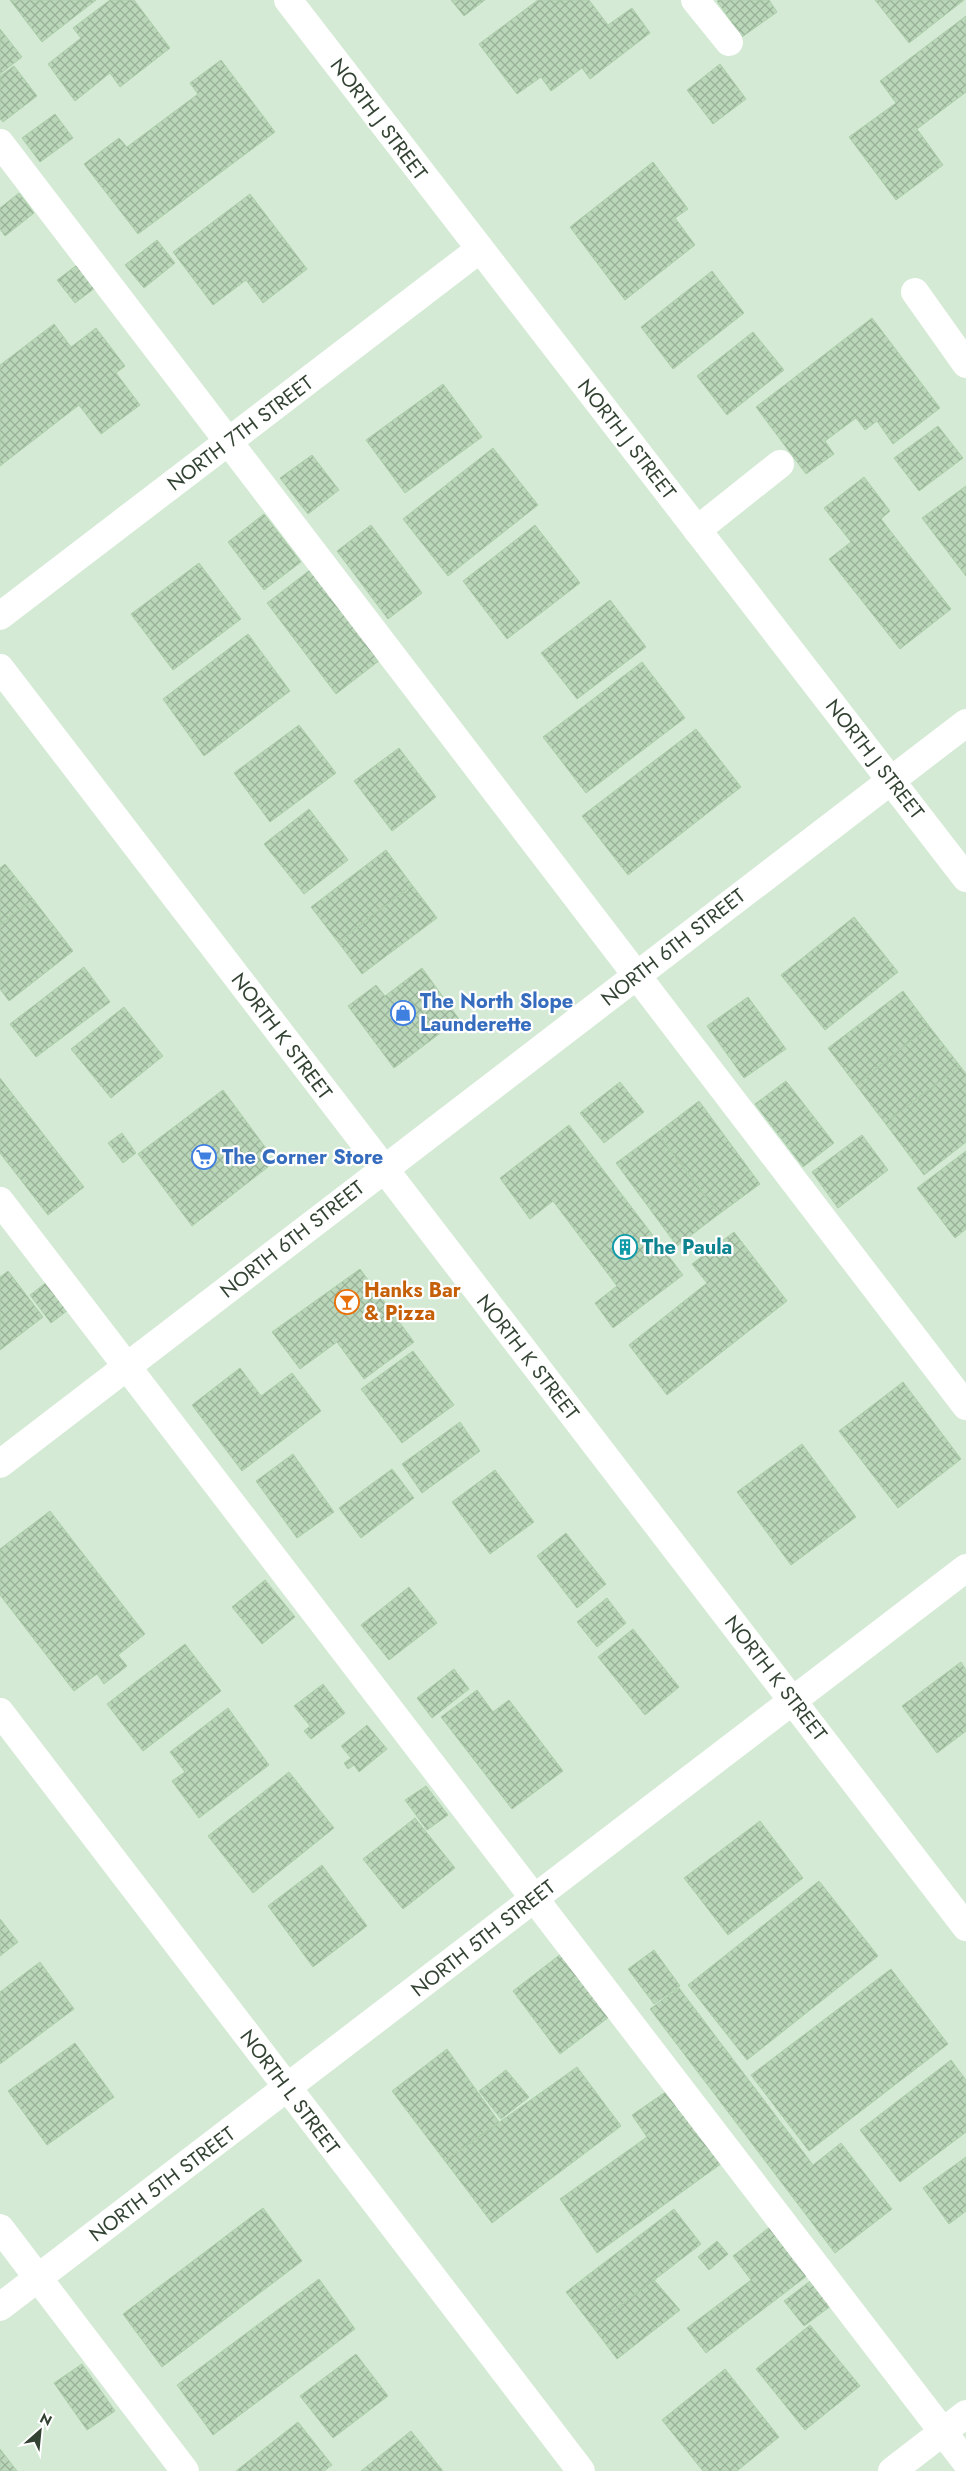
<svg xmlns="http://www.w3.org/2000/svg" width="966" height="2471" font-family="Jost,sans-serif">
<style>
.residential{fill:#d4ead5}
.building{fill:url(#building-cross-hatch);stroke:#accfaa}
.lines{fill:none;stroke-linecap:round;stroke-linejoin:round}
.minor{stroke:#fff;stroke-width:28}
.labels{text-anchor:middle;stroke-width:4.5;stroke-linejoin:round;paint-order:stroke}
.street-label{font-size:20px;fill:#334333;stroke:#fff}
.shop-label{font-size:20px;font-weight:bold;fill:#366cbe;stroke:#fff;text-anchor:start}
.culture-label{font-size:20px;font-weight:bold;fill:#0d838f;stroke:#fff;text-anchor:start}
.food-label{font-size:20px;font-weight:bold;fill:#c56008;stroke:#fff;text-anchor:start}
</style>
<defs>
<pattern id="building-cross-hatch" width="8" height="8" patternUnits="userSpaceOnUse" patternTransform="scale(1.25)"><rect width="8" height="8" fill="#bbd7ba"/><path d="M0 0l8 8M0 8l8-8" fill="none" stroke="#99b098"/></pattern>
</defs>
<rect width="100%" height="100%" fill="#e2f2e3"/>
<!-- residential -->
<rect class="residential" x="0" y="0" width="966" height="2471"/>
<!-- building -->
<g class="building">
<path d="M10,0H96L42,42Z"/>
<path d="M110,0H134L170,48L120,87L110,73L75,101L48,64L81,38L73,28Z"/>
<path d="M451,0H485L464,16Z"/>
<path d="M538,0H589L608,25L632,8L650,33L590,79L582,68L551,91L541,77L517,94L479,44Z"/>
<path d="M719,0H769L777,12L742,37L717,1Z"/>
<path d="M875,0H964L909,43Z"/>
<path d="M966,16V92L917,129L943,165L896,200L849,137L896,103L880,81Z"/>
<path d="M0,29L22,57L0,74Z"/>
<path d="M221,60L275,132L138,234L84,164L119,138L127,147L198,94L190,83Z"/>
<path d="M720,64L746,99L713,124L687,90Z"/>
<path d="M14,66L37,96L3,122L0,119V76Z"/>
<path d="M55,114L73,138L40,162L22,138Z"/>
<path d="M653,162L688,209L675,218L695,245L625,300L570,227Z"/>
<path d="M19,193L34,213L5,236L0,229V208Z"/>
<path d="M250,194L307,269L263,303L246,280L213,305L173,252Z"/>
<path d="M157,240L175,263L144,288L125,265Z"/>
<path d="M77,265L95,288L75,303L57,280Z"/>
<path d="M712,271L744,313L673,369L641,327Z"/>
<path d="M872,318L940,408L893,444L877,421L865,430L856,418L825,441L834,454L806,474L756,407Z"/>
<path d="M54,324L71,347L96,328L125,366L116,373L140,405L101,434L79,405L0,466V365Z"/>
<path d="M753,332L784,370L727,415L697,376Z"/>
<path d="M443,384L482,437L405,493L366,440Z"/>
<path d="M938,426L963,458L919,491L894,458Z"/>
<path d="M493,448L538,505L448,576L403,519Z"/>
<path d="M312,455L339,490L308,514L280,478Z"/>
<path d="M864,477L890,511L881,519L951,609L900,649L829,559L851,542L824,508Z"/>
<path d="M966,486V576L922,518Z"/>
<path d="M264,514L301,562L264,590L228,542Z"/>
<path d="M371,525L422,593L388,619L337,551Z"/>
<path d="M535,525L580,583L507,639L463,581Z"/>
<path d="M199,563L241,619L173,670L131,614Z"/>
<path d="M310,570L380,660L336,694L267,603Z"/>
<path d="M610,600L646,647L577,699L541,653Z"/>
<path d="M248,634L290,691L204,756L163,699Z"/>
<path d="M642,662L685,718L586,793L543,737Z"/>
<path d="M299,725L336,773L270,822L234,773Z"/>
<path d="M696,729L741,787L628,875L582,816Z"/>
<path d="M399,748L436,797L392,831L354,781Z"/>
<path d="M309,809L348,860L304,894L264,844Z"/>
<path d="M386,850L412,885L338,942L311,907Z"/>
<path d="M5,864L33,899L0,925V868Z"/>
<path d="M412,885L437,918L362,974L338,942Z"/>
<path d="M33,899L73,951L9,1001L0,989V925Z"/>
<path d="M854,917L898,972L825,1030L781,975Z"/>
<path d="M84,967L110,1002L36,1057L10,1024Z"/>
<path d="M422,968L459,1019L394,1068L348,1006L376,985L385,996Z"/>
<path d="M903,991L929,1026L856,1085L828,1048Z"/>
<path d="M748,997L786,1049L744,1078L707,1026Z"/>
<path d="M124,1007L163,1056L111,1098L71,1049Z"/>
<path d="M929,1026L960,1066L885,1123L856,1085Z"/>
<path d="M960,1066L966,1074V1142L924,1175L885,1123Z"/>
<path d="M0,1078L84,1187L48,1215L0,1153Z"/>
<path d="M786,1081L834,1143L803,1167L755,1104Z"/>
<path d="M620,1082L644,1112L604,1143L580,1113Z"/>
<path d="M223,1090L268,1151V1167L192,1226L138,1154Z"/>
<path d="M699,1101L760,1184L719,1214L657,1133Z"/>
<path d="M569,1125L683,1275L613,1328L595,1303L617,1286L553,1201L530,1219L500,1178Z"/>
<path d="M122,1133L136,1153L123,1163L108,1143Z"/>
<path d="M657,1133L719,1214L677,1246L616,1163Z"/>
<path d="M862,1135L888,1170L838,1208L812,1172Z"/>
<path d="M966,1151V1229L955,1238L917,1188Z"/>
<path d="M734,1232L787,1301L667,1395L629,1345L707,1283L692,1264Z"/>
<path d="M360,1269L414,1342L364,1379L337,1342L300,1369L272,1332Z"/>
<path d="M8,1271L43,1317L0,1350V1277Z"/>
<path d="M51,1279L72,1307L51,1323L30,1295Z"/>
<path d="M413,1351L454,1405L402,1443L361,1389Z"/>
<path d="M240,1368L261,1396L292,1373L321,1411L242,1471L192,1405Z"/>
<path d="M903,1382L961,1459L898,1508L839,1431Z"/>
<path d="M460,1422L480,1451L422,1493L402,1464Z"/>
<path d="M802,1444L856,1517L791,1565L737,1492Z"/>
<path d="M293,1454L334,1512L297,1538L256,1481Z"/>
<path d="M392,1469L414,1498L361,1538L339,1508Z"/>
<path d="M495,1470L534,1522L490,1554L452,1502Z"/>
<path d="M50,1511L145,1634L118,1655L127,1666L104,1684L97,1674L74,1691L0,1595V1549Z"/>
<path d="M566,1533L606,1584L577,1608L537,1556Z"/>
<path d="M265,1580L295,1617L262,1644L232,1607Z"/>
<path d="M409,1587L437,1623L389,1660L361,1625Z"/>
<path d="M607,1598L626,1623L597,1647L577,1622Z"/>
<path d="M633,1629L679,1687L645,1715L598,1657Z"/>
<path d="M185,1644L221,1691L143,1751L107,1704Z"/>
<path d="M961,1662L966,1670V1731L937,1753L902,1706Z"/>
<path d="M454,1669L469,1689L432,1718L417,1698Z"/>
<path d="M323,1684L345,1713L311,1739L304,1731L310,1726L294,1706Z"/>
<path d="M477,1690L493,1712L509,1700L563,1771L512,1809L441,1717Z"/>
<path d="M228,1708L269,1765L199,1818L172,1781L185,1772L170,1752Z"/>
<path d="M367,1725L387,1749L359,1772L354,1765L348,1769L344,1763L351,1758L341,1746Z"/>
<path d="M289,1772L334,1828L253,1893L208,1836Z"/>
<path d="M426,1786L448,1815L427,1830L405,1800Z"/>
<path d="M415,1818L455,1868L403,1909L363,1859Z"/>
<path d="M760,1821L803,1878L728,1935L684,1878Z"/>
<path d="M322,1865L367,1926L313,1967L268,1906Z"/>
<path d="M819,1881L878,1956L747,2060L688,1985Z"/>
<path d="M0,1919L18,1942L0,1956Z"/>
<path d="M566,1950L613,2014L560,2054L513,1991Z"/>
<path d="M654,1950L680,1986L654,2004L628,1969Z"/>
<path d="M40,1962L74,2009L0,2064V1992Z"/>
<path d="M891,1969L948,2044L809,2151L751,2075Z"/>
<path d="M679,1988L813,2165L841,2143L892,2209L835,2253L650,2009Z"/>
<path d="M75,2043L114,2097L47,2145L8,2091Z"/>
<path d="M447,2049L499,2122L445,2161L392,2091Z"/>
<path d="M951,2060L966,2080V2132L900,2182L860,2130Z"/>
<path d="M577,2067L621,2126L492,2223L445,2161Z"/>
<path d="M506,2070L529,2097L501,2119L479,2091Z"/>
<path d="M673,2087L725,2161L597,2253L560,2199L647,2137L632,2115Z"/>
<path d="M966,2157V2211L949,2224L923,2188Z"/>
<path d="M263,2208L302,2261L162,2367L123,2314Z"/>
<path d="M674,2209L701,2244L593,2327L566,2292Z"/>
<path d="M775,2223L812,2272L706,2353L687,2328L751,2280L733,2256Z"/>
<path d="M717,2241L728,2254L709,2270L698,2257Z"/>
<path d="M319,2279L355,2329L213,2435L177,2385Z"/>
<path d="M813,2279L832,2305L804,2326L784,2301Z"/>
<path d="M654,2280L680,2310L617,2359L593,2327Z"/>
<path d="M810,2325L860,2386L805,2430L756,2369Z"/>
<path d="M356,2354L388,2396L333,2438L300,2396Z"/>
<path d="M82,2364L115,2411L87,2430L54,2383Z"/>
<path d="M725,2369L779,2437L737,2471H703L662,2420Z"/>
<path d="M298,2422L332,2465L324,2471H236Z"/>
<path d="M411,2431L443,2471H361Z"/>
<path d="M0,2449L17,2471H0Z"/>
</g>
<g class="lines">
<!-- minor -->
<g class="minor">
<path d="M288,0L966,878"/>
<path d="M695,0L729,42"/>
<path d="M0,143L966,1406"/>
<path d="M915,292L966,364"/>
<path d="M697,530L780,464"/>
<path d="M0,616L480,249"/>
<path d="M0,668L966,1927"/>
<path d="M0,1201L966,2462"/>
<path d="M0,1464L966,723"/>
<path d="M0,1712L581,2471"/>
<path d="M0,2228L185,2471"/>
<path d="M0,2307L966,1568"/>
<path d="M892,2471L966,2414"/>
</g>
</g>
<!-- icons -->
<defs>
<symbol id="shop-ring" viewBox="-11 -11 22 22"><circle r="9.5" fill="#fff" stroke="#3f7fe0" stroke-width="1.5"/><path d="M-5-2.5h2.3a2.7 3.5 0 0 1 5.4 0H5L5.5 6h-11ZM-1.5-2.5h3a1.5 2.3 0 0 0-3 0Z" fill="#3f7fe0"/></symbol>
<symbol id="supermarket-ring" viewBox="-11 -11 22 22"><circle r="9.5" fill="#fff" stroke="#3f7fe0" stroke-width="1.5"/><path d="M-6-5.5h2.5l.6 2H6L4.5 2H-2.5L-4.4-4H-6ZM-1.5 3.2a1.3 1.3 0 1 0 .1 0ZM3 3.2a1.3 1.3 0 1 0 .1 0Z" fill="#3f7fe0"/></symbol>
<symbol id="building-ring" viewBox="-11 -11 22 22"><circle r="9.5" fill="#fff" stroke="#0f9aa8" stroke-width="1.5"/><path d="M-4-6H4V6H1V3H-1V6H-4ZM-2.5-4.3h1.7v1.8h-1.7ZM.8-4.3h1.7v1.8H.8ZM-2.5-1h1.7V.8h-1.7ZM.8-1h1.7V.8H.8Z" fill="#0f9aa8"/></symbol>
<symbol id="bar-ring" viewBox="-11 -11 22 22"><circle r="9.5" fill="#fff" stroke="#e8710a" stroke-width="1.5"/><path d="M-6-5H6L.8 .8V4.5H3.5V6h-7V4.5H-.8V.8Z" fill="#e8710a"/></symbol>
</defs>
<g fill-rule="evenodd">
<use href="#shop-ring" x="389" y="999" width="28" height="28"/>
<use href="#supermarket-ring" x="190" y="1143" width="28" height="28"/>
<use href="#building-ring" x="611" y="1233" width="28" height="28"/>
<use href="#bar-ring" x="333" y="1288" width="28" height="28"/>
</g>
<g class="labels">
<!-- street labels -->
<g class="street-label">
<text transform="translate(379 119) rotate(53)" y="7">NORTH J STREET</text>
<text transform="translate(240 433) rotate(-37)" y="7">NORTH 7TH STREET</text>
<text transform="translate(627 439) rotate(52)" y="7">NORTH J STREET</text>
<text transform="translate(875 759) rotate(52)" y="7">NORTH J STREET</text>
<text transform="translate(673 947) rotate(-38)" y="7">NORTH 6TH STREET</text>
<text transform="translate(282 1036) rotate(53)" y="7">NORTH K STREET</text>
<text transform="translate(292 1239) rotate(-38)" y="7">NORTH 6TH STREET</text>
<text transform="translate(528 1357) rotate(52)" y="7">NORTH K STREET</text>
<text transform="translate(776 1678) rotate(52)" y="7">NORTH K STREET</text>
<text transform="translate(483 1938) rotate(-38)" y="7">NORTH 5TH STREET</text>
<text transform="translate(290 2092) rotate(53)" y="7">NORTH L STREET</text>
<text transform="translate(162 2184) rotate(-37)" y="7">NORTH 5TH STREET</text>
</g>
<!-- shop labels -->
<g class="shop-label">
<text x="420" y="1008">The North Slope<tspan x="420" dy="23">Launderette</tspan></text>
<text x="222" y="1164">The Corner Store</text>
</g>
<!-- culture labels -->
<g class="culture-label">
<text x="642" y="1254">The Paula</text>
</g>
<!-- food labels -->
<g class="food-label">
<text x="364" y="1297">Hanks Bar<tspan x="364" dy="23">&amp; Pizza</tspan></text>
</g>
</g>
<!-- north arrow -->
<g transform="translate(40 2431) rotate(27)" stroke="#ffffff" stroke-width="4" paint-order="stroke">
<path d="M0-4L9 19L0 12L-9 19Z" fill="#334333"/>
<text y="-8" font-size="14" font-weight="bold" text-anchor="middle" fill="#334333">N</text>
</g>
</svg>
